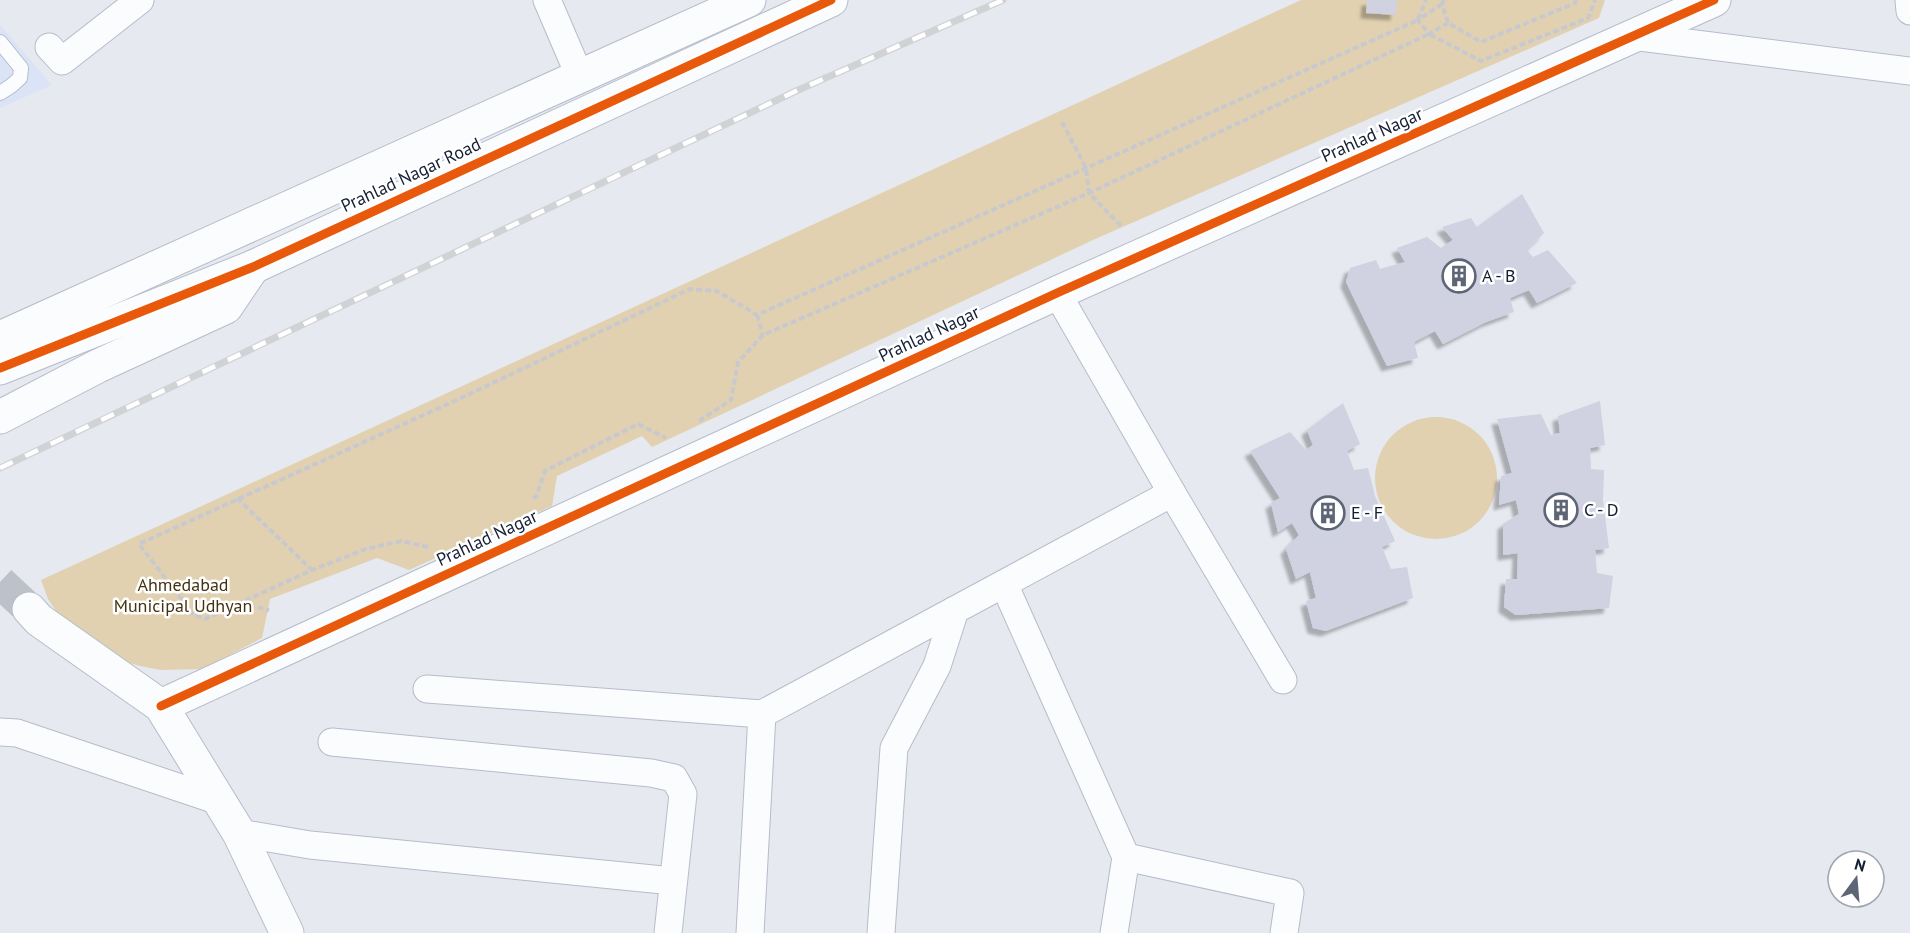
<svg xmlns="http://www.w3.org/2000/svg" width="1910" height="933" font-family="'PT Sans',sans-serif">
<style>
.built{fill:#dbe4f6}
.green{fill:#e1d1b1}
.building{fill:#d0d1e1;filter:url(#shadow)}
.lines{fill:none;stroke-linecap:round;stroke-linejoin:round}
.secondary-tunnel{stroke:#bcc1ca;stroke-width:33;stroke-dasharray:33 16;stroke-linecap:butt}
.lane-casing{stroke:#b6bcca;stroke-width:16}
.street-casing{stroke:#b6bcca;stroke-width:29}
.secondary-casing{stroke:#b6bcca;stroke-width:35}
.path{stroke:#c8c9cf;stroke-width:4;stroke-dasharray:6 3;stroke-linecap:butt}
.lane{stroke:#fbfcfd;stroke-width:14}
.street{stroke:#fbfcfd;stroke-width:27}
.secondary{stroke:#fbfcfd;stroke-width:33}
.rail-casing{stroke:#d1d2d6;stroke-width:7}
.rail{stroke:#fff;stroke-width:4.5;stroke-dasharray:14;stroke-linecap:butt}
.cycleway-casing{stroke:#fff;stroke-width:13}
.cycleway{stroke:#e8590c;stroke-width:9}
.labels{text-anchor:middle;stroke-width:5;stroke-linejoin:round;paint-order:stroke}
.street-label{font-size:18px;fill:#141f34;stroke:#fff}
.poi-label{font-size:18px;fill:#141f34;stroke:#fff;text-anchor:start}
.park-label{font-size:18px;fill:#423211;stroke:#fff}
</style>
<defs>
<filter id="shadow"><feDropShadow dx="-5.5" dy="5.5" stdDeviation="1.5" flood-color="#0004"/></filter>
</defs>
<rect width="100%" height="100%" fill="#e6e9f0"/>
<!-- built -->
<path class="built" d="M0,25L52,85L0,108Z"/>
<!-- green -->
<g class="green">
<path d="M1301,0H1605L1599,18L1093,240L652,447L642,436L557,476L552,506L409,570L377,558L270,599L262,638L203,669L161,670L140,666L113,658L59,616L48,599L41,580Z"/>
<circle cx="1436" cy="478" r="61"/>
</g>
<!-- building -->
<g class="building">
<path d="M1367,0H1397L1396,15L1366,13Z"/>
<path d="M1522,194L1544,233L1527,250L1533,257L1548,250L1577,283L1537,303L1529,290L1510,298L1514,312L1486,322L1443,344L1435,331L1414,342L1418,358L1387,366L1346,282L1350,268L1376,260L1380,269L1405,262L1397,248L1427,237L1441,248L1453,240L1442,227L1471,218L1477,227Z"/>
<path d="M1600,401L1605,445L1590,448L1591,469L1604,470L1603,500L1609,548L1595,550L1597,573L1613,576L1609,608L1516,615L1504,607L1506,579H1517L1518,553L1503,555V524L1519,514L1516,500L1499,505L1501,476L1512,473L1497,419L1541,414L1551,435L1560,433L1558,416Z"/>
<path d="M1343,403L1360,444L1347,451L1354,470L1368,468L1375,496L1395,541L1382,547L1391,569L1407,567L1413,598L1326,631L1313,628L1306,601L1316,598L1310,572L1296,579L1286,549L1299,535L1292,523L1278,532L1271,503L1280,498L1250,451L1290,432L1306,450L1313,445L1307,430Z"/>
</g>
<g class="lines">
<!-- secondary-tunnel -->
<path class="secondary-tunnel" d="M0,582L29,609"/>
<defs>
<path id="lane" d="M0,42L21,68L20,78L11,86L0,93"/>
<g id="street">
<path d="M547,0L580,77"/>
<path d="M1909,0L1910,11"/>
<path d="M1632,36L1910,71"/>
<path d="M49,47L62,61L140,0"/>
<path d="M1057,293L1172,493L1283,680"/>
<path d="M1004,584L1126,857L1114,933"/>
<path d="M427,689L762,714L1172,493"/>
<path d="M0,732L17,733L219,801"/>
<path d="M332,742L651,773L674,778L683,794L668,933"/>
<path d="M239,833L310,845L673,881"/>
<path d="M1126,857L1290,893L1284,933"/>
<path d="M750,933L762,714"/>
<path d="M881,933L894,748L937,666L955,610"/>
</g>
<g id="secondary">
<path d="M0,338L749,0"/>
<path d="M0,368L253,267L831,0"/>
<path d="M0,417L98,366L226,307L253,267"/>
<path d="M29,609L39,620L161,706L239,833L287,933"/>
<path d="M161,706L1057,293L1714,0"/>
</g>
</defs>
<!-- lane casing -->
<use href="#lane" class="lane-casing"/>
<!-- street casing -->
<use href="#street" class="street-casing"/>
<!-- secondary casing -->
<use href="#secondary" class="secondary-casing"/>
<!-- path -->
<g class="path">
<path d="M1444,0L1442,4L1448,23L1481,42L1575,3L1576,0"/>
<path d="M1442,4L1418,20L1429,34L1448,23"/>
<path d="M1062,122L1086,168L1089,193L1122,227"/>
<path d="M757,315L763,335"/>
<path d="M699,421L731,400L738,362L763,335L1089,193L1429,34L1481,61L1588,18L1595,0"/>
<path d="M237,498L312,570"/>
<path d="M533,498L536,497L545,471L638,424L666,438"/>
<path d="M428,547L401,541L366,549L312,570L205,619L193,614L139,544L459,399L690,289L717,291L757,315L1418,20L1426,0"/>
<path d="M240,603L269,610"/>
</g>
<!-- lane -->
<use href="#lane" class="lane"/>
<!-- street -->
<use href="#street" class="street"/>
<!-- secondary -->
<use href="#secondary" class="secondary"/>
<defs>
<path id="rail" d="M0,468L796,91L1003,0"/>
</defs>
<!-- rail casing -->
<use href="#rail" class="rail-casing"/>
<!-- rail -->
<use href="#rail" class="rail"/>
<defs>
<g id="cycleway">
<path d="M0,368L253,267L831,0"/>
<path d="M161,706L1057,293L1714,0"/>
</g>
</defs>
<!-- cycleway casing -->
<use href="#cycleway" class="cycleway-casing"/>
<!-- cycleway -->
<use href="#cycleway" class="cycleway"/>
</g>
<!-- icons -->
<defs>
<symbol id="building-ring" viewBox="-11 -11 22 22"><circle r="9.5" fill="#fff" stroke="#5e6676" stroke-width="1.5"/><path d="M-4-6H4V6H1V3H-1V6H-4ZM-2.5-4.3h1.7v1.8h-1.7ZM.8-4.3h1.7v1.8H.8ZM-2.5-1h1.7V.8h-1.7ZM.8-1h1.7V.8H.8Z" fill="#5e6676"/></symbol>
</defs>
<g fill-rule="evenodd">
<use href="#building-ring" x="1440" y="257" width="38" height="38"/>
<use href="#building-ring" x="1542" y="491" width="38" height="38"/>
<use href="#building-ring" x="1309" y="494" width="38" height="38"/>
</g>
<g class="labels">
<!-- street labels -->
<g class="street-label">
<text transform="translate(1372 135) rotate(-24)" y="6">Prahlad Nagar</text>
<text transform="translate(411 175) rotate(-25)" y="6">Prahlad Nagar Road</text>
<text transform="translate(929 334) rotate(-25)" y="6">Prahlad Nagar</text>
<text transform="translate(487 538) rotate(-25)" y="6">Prahlad Nagar</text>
</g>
<!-- poi labels -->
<g class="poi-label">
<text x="1482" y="282">A - B</text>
<text x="1584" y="516">C - D</text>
<text x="1351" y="519">E - F</text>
</g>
<!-- park labels -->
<g class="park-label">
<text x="183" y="591">Ahmedabad<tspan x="183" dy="21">Municipal Udhyan</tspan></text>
</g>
</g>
<!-- north arrow -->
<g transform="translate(1856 879) rotate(16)"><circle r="28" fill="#ffffff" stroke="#a1a5ae" stroke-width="1.5"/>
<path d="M0-4.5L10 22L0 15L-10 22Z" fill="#5e6676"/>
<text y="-9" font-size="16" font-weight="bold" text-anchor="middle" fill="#141f34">N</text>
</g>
</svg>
